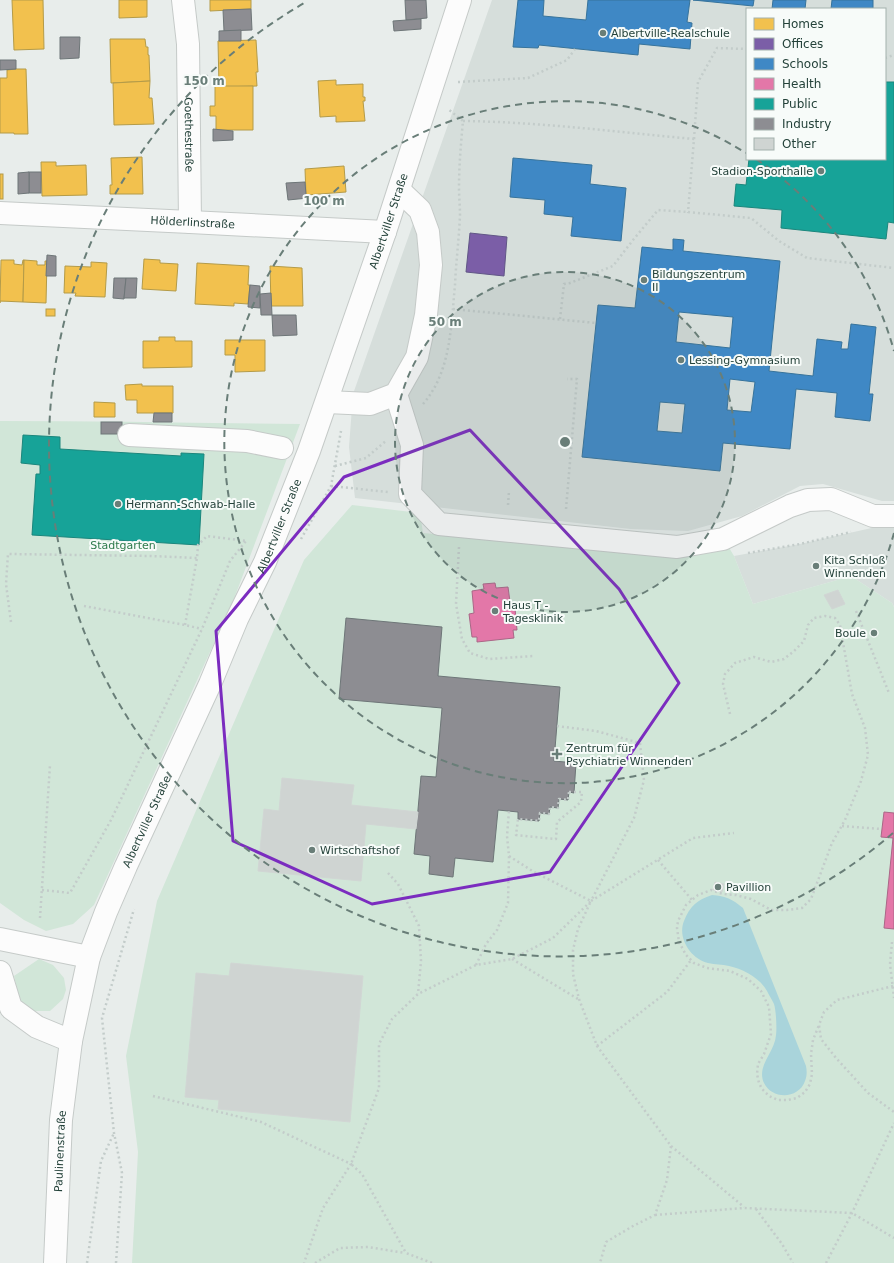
<svg xmlns="http://www.w3.org/2000/svg" width="894" height="1263" font-family="'DejaVu Sans',sans-serif">
<style>
.built{fill:#d6dedb;fill-rule:evenodd}
.green{fill:#d1e6d8}
.water{fill:#a9d4db}
.homes{fill:#f2c14e;stroke:#b49b48}
.offices{fill:#7b5ea7;stroke:#615686}
.schools{fill:#3f88c5;stroke:#37739b;fill-rule:evenodd}
.health{fill:#e377a8;stroke:#aa6787}
.public{fill:#17a398;stroke:#1b867c}
.industry{fill:#8d8d92;stroke:#6e7678}
.building{fill:#cfd4d2;stroke:#d1d6d4}
.lines{fill:none;stroke-linecap:round;stroke-linejoin:round}
.minor-casing{stroke:#c5cac8;stroke-width:24}
.path{stroke:#c3ccca;stroke-width:2.5;stroke-dasharray:2 3;stroke-linecap:butt}
.minor{stroke:#fcfcfc;stroke-width:22}
.marked{fill:none;stroke:#7b2cbf;stroke-width:3;stroke-linejoin:round}
.ring{fill:none;stroke:#697e78;stroke-width:2;stroke-dasharray:7 5}
.poi-dot{fill:#697e78;stroke:#f7fbf9;stroke-width:1.5}
.labels{text-anchor:middle;stroke-width:4;stroke-linejoin:round;paint-order:stroke}
.poi-label{font-size:11px;fill:#24423a;stroke:#f7fbf9;text-anchor:start}
.street-label{font-size:11px;fill:#24423a;stroke:#f7fbf9}
.park-label{font-size:11px;fill:#2d7a4b;stroke:#f7fbf9}
.centre{fill:#697e78;stroke:#f7fbf9;stroke-width:2}
.ring-label{font-size:12px;text-anchor:middle;font-weight:bold;fill:#697e78;stroke:#f7fbf9;stroke-width:4;stroke-linejoin:round;paint-order:stroke}
</style>
<rect width="100%" height="100%" fill="#e8edeb"/>
<!-- built -->
<g class="built">
<path d="M492,0H894V501H882L823,484L800,486L742,516L688,531L631,529L355,498L349,447L353,394ZM747,9H885V159H747Z"/>
<path d="M894,523V607L892,603L851,576L753,604L734,556L800,544Z"/>
</g>
<!-- green -->
<g class="green">
<path d="M0,421C100,421 200,423 300,424L232,604L94,905L73,924L46,931L24,920L0,903Z"/>
<path d="M352,505L420,513L423,533L564,545L728,546L734,556L753,604L851,576L892,603L894,607V1263H132L138,1152L126,1056L157,901L304,560Z"/>
<path d="M39,959L53,965L64,978L66,990L63,999L50,1011H33L20,1001L14,976Z"/>
</g>
<!-- water -->
<path class="water" d="M712,895C726,896 732,899 743,908L806,1066C807,1071 807,1076 805,1081C799,1099 772,1100 764,1083C756,1066 775,1052 776,1035C777,1028 776,1010 774,1004C772,1000 769,995 767,991C760,978 743,969 729,966C722,964 715,965 708,963C691,959 677,938 684,921C690,906 697,900 712,895Z"/>
<!-- homes -->
<g class="homes">
<path d="M12,0H43L44,49L14,50Z"/>
<path d="M119,0H147V17L119,18Z"/>
<path d="M210,0H251V9L210,11Z"/>
<path d="M110,39H145L146,47H148V55H149L150,81L111,83Z"/>
<path d="M256,40L258,72H256L257,86L219,87L218,41Z"/>
<path d="M16,69H26L28,134H14V133H0V78H7V70Z"/>
<path d="M336,80V85L363,84V97H365V101H363L365,121L336,122V116L320,117L318,81Z"/>
<path d="M150,81L149,98H152L154,124L114,125L113,83Z"/>
<path d="M215,86H253V130H216V116H210V106H215Z"/>
<path d="M142,157L143,194H110V185H112L111,158Z"/>
<path d="M41,162H56V166L86,165L87,195L42,196Z"/>
<path d="M344,166L346,192L306,195L305,169Z"/>
<rect x="0" y="174" width="3" height="25"/>
<path d="M144,259L160,260V263L178,264L176,291L142,289Z"/>
<path d="M1,260H14V264L22,265L23,260H24L23,302L0,301V303Z"/>
<path d="M24,260L37,261V265H45V261H47L46,303L23,302Z"/>
<path d="M91,262L107,263L105,297L75,296L76,293H64L65,266L91,267Z"/>
<path d="M197,263L249,266L248,285H250L248,304L234,303V306L195,304Z"/>
<path d="M270,266L302,268L303,306H271Z"/>
<rect x="46" y="309" width="9" height="7"/>
<path d="M159,337H175V341H192V367L143,368V341H159Z"/>
<path d="M225,340H265V371L235,372V355H225Z"/>
<path d="M142,384V386H173V413H137V400H126L125,385Z"/>
<path d="M94,402L115,403V417H94Z"/>
</g>
<!-- offices -->
<path class="offices" d="M470,233L507,237L504,276L466,272Z"/>
<!-- schools -->
<g class="schools">
<path d="M518,0H544L543,16L586,20L588,0H690L687,22L692,23L690,49L639,44L638,55L539,45L538,48L513,47Z"/>
<path d="M693,0H754L753,6Z"/>
<path d="M773,0H806L805,9H772Z"/>
<path d="M832,0H873V9H831Z"/>
<path d="M513,158L592,165L590,184L626,188L621,241L571,236L573,217L544,214L545,200L510,197Z"/>
<path d="M673,239L684,240L683,251L780,261L769,371L813,376L817,339L842,342L841,349H848L851,324L876,327L869,394H873L870,421L835,417L837,393L796,389L790,449L723,443L720,471L582,457L598,305L635,308L642,247L673,250ZM679,312L733,317L730,348L676,342ZM730,379L755,382L751,412L727,410ZM660,402L685,404L682,433L657,431Z"/>
</g>
<!-- health -->
<g class="health">
<path d="M495,583L496,588L508,587L511,609L515,608L517,630H513L514,638L477,642V637H472L469,614L474,613L472,591L484,589L483,584Z"/>
<path d="M884,812L894,813V929L884,928L893,838L881,837Z"/>
</g>
<!-- public -->
<g class="public">
<path d="M885,82H894V223L888,222L886,239L781,228L782,210L734,206L736,184L746,185L749,159H885Z"/>
<path d="M23,435L60,437V449L181,456V453L204,454L199,545L32,535L36,474H40V465L21,463Z"/>
</g>
<!-- industry -->
<g class="industry">
<path d="M405,0H426L427,18L406,20Z"/>
<path d="M251,9L252,30L224,31L223,10Z"/>
<path d="M421,19V29L394,31L393,21Z"/>
<path d="M241,30V41H219V31Z"/>
<path d="M60,37H80L79,58L60,59Z"/>
<path d="M0,60H16V69L0,70Z"/>
<path d="M213,129L233,131V140L213,141Z"/>
<rect x="29" y="172" width="12" height="21"/>
<path d="M29,172V193L18,194V173Z"/>
<path d="M305,182L306,195H308V198L288,200L286,183Z"/>
<path d="M47,255L56,256V276H46Z"/>
<path d="M114,278H126L124,299L113,298Z"/>
<path d="M126,278H137L136,298H124Z"/>
<path d="M250,285L260,286V308L248,307Z"/>
<path d="M271,293L272,315H261L260,294Z"/>
<path d="M272,315H296L297,335L273,336Z"/>
<path d="M154,413H172V422H153Z"/>
<rect x="101" y="422" width="21" height="12"/>
<path d="M346,618L442,627L438,676L560,687L554,761L576,763L574,793L569,792L568,800L559,799L558,808L550,807L549,814L540,813L539,821L518,819V812L498,810L493,862L455,858L453,877L429,874L430,856L414,854L421,776L436,777L442,708L339,699Z"/>
</g>
<!-- building -->
<g class="building">
<path d="M838,590L845,604L832,609L824,595Z"/>
<path d="M282,778L354,785L351,805L418,812L416,829L366,824L361,881L258,871L264,809L279,811Z"/>
<path d="M715,882L724,884L722,892L713,890Z"/>
<path d="M231,963L363,976L350,1122L218,1109L219,1100L185,1097L196,973L229,976Z"/>
</g>
<g class="lines">
<defs>
<g id="minor">
<path id="s1" d="M183,0L188,44L190,222"/>
<path id="s2" d="M0,213L190,222L385,232"/>
<path d="M396,394L412,445L410,494L439,524L677,547L723,539L790,506L808,500L831,499L873,516H894"/>
<path d="M327,402L370,404L396,394L417,357L426,315L431,265L428,232L420,210L399,190"/>
<path d="M129,435L247,441L282,448"/>
<path d="M0,939L89,957"/>
<path d="M0,972L11,1008L37,1027L71,1041"/>
<path id="s3" d="M55,1263L61,1120L71,1041L89,957L106,912L126,866L210,684L237,619L265,562L309,451L385,232L460,0"/>
</g>
</defs>
<!-- minor casing -->
<use href="#minor" class="minor-casing"/>
<!-- path -->
<g class="path">
<path d="M885,58L894,55"/>
<path d="M458,82L528,78L567,60L575,49"/>
<path d="M463,121C540,122 617,132 694,139L688,212L751,218L779,241L807,258L894,268"/>
<path d="M694,139L698,82L717,48L747,49"/>
<path d="M453,309L596,323"/>
<path d="M560,319L564,284L570,283L613,266L633,240L658,210L688,212"/>
<path d="M423,404C451,372 451,326 455,285C456,262 459,239 460,215C460,206 459,197 459,188C459,165 461,143 463,121L448,109"/>
<path d="M335,466L366,458L387,440"/>
<path d="M331,486L388,492"/>
<path d="M508,505L509,491"/>
<path d="M566,509L577,379H567"/>
<path d="M301,539L331,486L341,431"/>
<path d="M459,547L456,604L462,639L470,653L489,659L534,656"/>
<path d="M748,553L800,544L851,532"/>
<path d="M84,606L185,625L202,629"/>
<path d="M856,611L889,693"/>
<path d="M11,622L6,584L8,554L151,556L197,558"/>
<path d="M185,625L197,558L198,545L207,536L246,541"/>
<path d="M730,714L723,684L725,674L735,663L754,657L771,662L784,659L794,651L804,641L808,625L814,618L825,616L835,618L840,625L852,694L865,728L868,755L861,781L845,820L832,843L811,899L802,908L787,910H771L751,899L736,895L723,894L711,890L698,895L686,905L678,921L677,928L679,942L686,955L694,963L707,968L730,971L748,979L761,991L769,1007L771,1034L764,1054L758,1064L757,1074L759,1083L762,1089L769,1096L778,1100H788L797,1098L805,1092L810,1084L812,1074L811,1054L813,1040L819,1025"/>
<path d="M557,726L596,731L640,743L644,780L634,818L591,901L693,838L734,833"/>
<path d="M569,792H582L581,802L557,822L556,839L516,835L518,819L539,821L540,813L549,814L550,807L558,808L559,799L568,800Z"/>
<path d="M842,826L881,829"/>
<path d="M509,856L534,872L591,901"/>
<path d="M658,860L692,900"/>
<path d="M388,873L398,884L419,926L421,961L418,994"/>
<path d="M42,890L70,893L111,820L202,629L230,561L246,541"/>
<path d="M40,918L50,765"/>
<path d="M892,942L890,964L894,998"/>
<path d="M512,959L578,999"/>
<path d="M476,965L486,944L497,930L508,903L509,856L507,836L509,811"/>
<path d="M893,986L837,1000L824,1012L819,1025L821,1039L836,1058L868,1093L894,1112"/>
<path d="M597,1046L667,992L691,960"/>
<path d="M153,1096L261,1122L351,1164L323,1208L304,1263"/>
<path d="M671,1146L744,1207"/>
<path d="M756,1209L782,1244L793,1263"/>
<path d="M655,1215L744,1208L852,1213L894,1238"/>
<path d="M87,1263L101,1161L114,1133"/>
<path d="M116,1263L122,1173L114,1133L102,1018L134,909"/>
<path d="M315,1263L340,1248L368,1247L405,1253"/>
<path d="M432,1263L406,1253L362,1174L351,1164L379,1088V1044L392,1019L418,994L476,965L512,959L553,938L591,901L578,929L573,950V974L579,999L597,1046L671,1146L667,1180L655,1215L633,1226L606,1242L600,1263"/>
<path d="M826,1263L852,1213L894,1123"/>
</g>
<!-- minor -->
<use href="#minor" class="minor"/>
</g>
<!-- marked area -->
<path class="marked" d="M470,430L619,589L679,683L550,872L372,904L233,841L216,631L344,477Z"/>
<!-- distance rings -->
<circle cx="565" cy="442" r="170" fill="#697e78" fill-opacity=".12"/>
<g class="ring">
<circle cx="565" cy="442" r="170"/>
<path d="M894 533A341 341 0 1 1 746 153M756 159A341 341 0 0 1 894 351"/>
<path d="M893 833A511 511 0 1 1 306 2"/>
</g>
<!-- markers -->
<g class="poi-dot">
<circle cx="603" cy="33" r="4"/>
<circle cx="821" cy="171" r="4"/>
<circle cx="644" cy="280" r="4"/>
<circle cx="681" cy="360" r="4"/>
<circle cx="118" cy="504" r="4"/>
<circle cx="816" cy="566" r="4"/>
<circle cx="495" cy="611" r="4"/>
<circle cx="874" cy="633" r="4"/>
<path d="M555 748h4v4h4v4h-4v4h-4v-4h-4v-4h4z"/>
<circle cx="312" cy="850" r="4"/>
<circle cx="718" cy="887" r="4"/>
</g>
<g class="labels">
<!-- poi labels -->
<g class="poi-label">
<text x="611" y="37">Albertville-Realschule</text>
<text x="813" y="175" text-anchor="end">Stadion-Sporthalle</text>
<text x="652" y="278">Bildungszentrum<tspan x="652" dy="13">II</tspan></text>
<text x="689" y="364">Lessing-Gymnasium</text>
<text x="126" y="508">Hermann-Schwab-Halle</text>
<text x="824" y="564">Kita Schloß<tspan x="824" dy="13">Winnenden</tspan></text>
<text x="503" y="609">Haus T -<tspan x="503" dy="13">Tagesklinik</tspan></text>
<text x="866" y="637" text-anchor="end">Boule</text>
<text x="566" y="752">Zentrum für<tspan x="566" dy="13">Psychiatrie Winnenden</tspan></text>
<text x="320" y="854">Wirtschaftshof</text>
<text x="726" y="891">Pavillion</text>
</g>
<!-- street labels -->
<g class="street-label">
<text dy="4" stroke="none"><textPath href="#s1" startOffset="135">Goethestraße</textPath></text>
<text dy="4" stroke="none"><textPath href="#s3" startOffset="1104">Albertviller Straße</textPath></text>
<text dy="4" stroke="none"><textPath href="#s2" startOffset="193">Hölderlinstraße</textPath></text>
<text dy="4" stroke="none"><textPath href="#s3" startOffset="780">Albertviller Straße</textPath></text>
<text dy="4" stroke="none"><textPath href="#s3" startOffset="456">Albertviller Straße</textPath></text>
<text dy="4" stroke="none"><textPath href="#s3" startOffset="112">Paulinenstraße</textPath></text>
</g>
<!-- park labels -->
<g class="park-label">
<text x="123" y="549">Stadtgarten</text>
</g>
</g>
<circle cx="565" cy="442" r="6" class="centre"/>
<g class="ring-label">
<text x="204" y="85">150 m</text>
<text x="324" y="205">100 m</text>
<text x="445" y="326">50 m</text>
</g>
<!-- legend -->
<rect x="746" y="8" width="140" height="152" fill="#f7fbf9" stroke="#a3b1ad"/>
<rect x="754" y="18" width="20" height="12" fill="#f2c14e" stroke="#a3b1ad"/>
<text x="782" y="28" font-size="12" fill="#24423a">Homes</text>
<rect x="754" y="38" width="20" height="12" fill="#7b5ea7" stroke="#a3b1ad"/>
<text x="782" y="48" font-size="12" fill="#24423a">Offices</text>
<rect x="754" y="58" width="20" height="12" fill="#3f88c5" stroke="#a3b1ad"/>
<text x="782" y="68" font-size="12" fill="#24423a">Schools</text>
<rect x="754" y="78" width="20" height="12" fill="#e377a8" stroke="#a3b1ad"/>
<text x="782" y="88" font-size="12" fill="#24423a">Health</text>
<rect x="754" y="98" width="20" height="12" fill="#17a398" stroke="#a3b1ad"/>
<text x="782" y="108" font-size="12" fill="#24423a">Public</text>
<rect x="754" y="118" width="20" height="12" fill="#8d8d92" stroke="#a3b1ad"/>
<text x="782" y="128" font-size="12" fill="#24423a">Industry</text>
<rect x="754" y="138" width="20" height="12" fill="#cfd4d2" stroke="#a3b1ad"/>
<text x="782" y="148" font-size="12" fill="#24423a">Other</text>
</svg>
